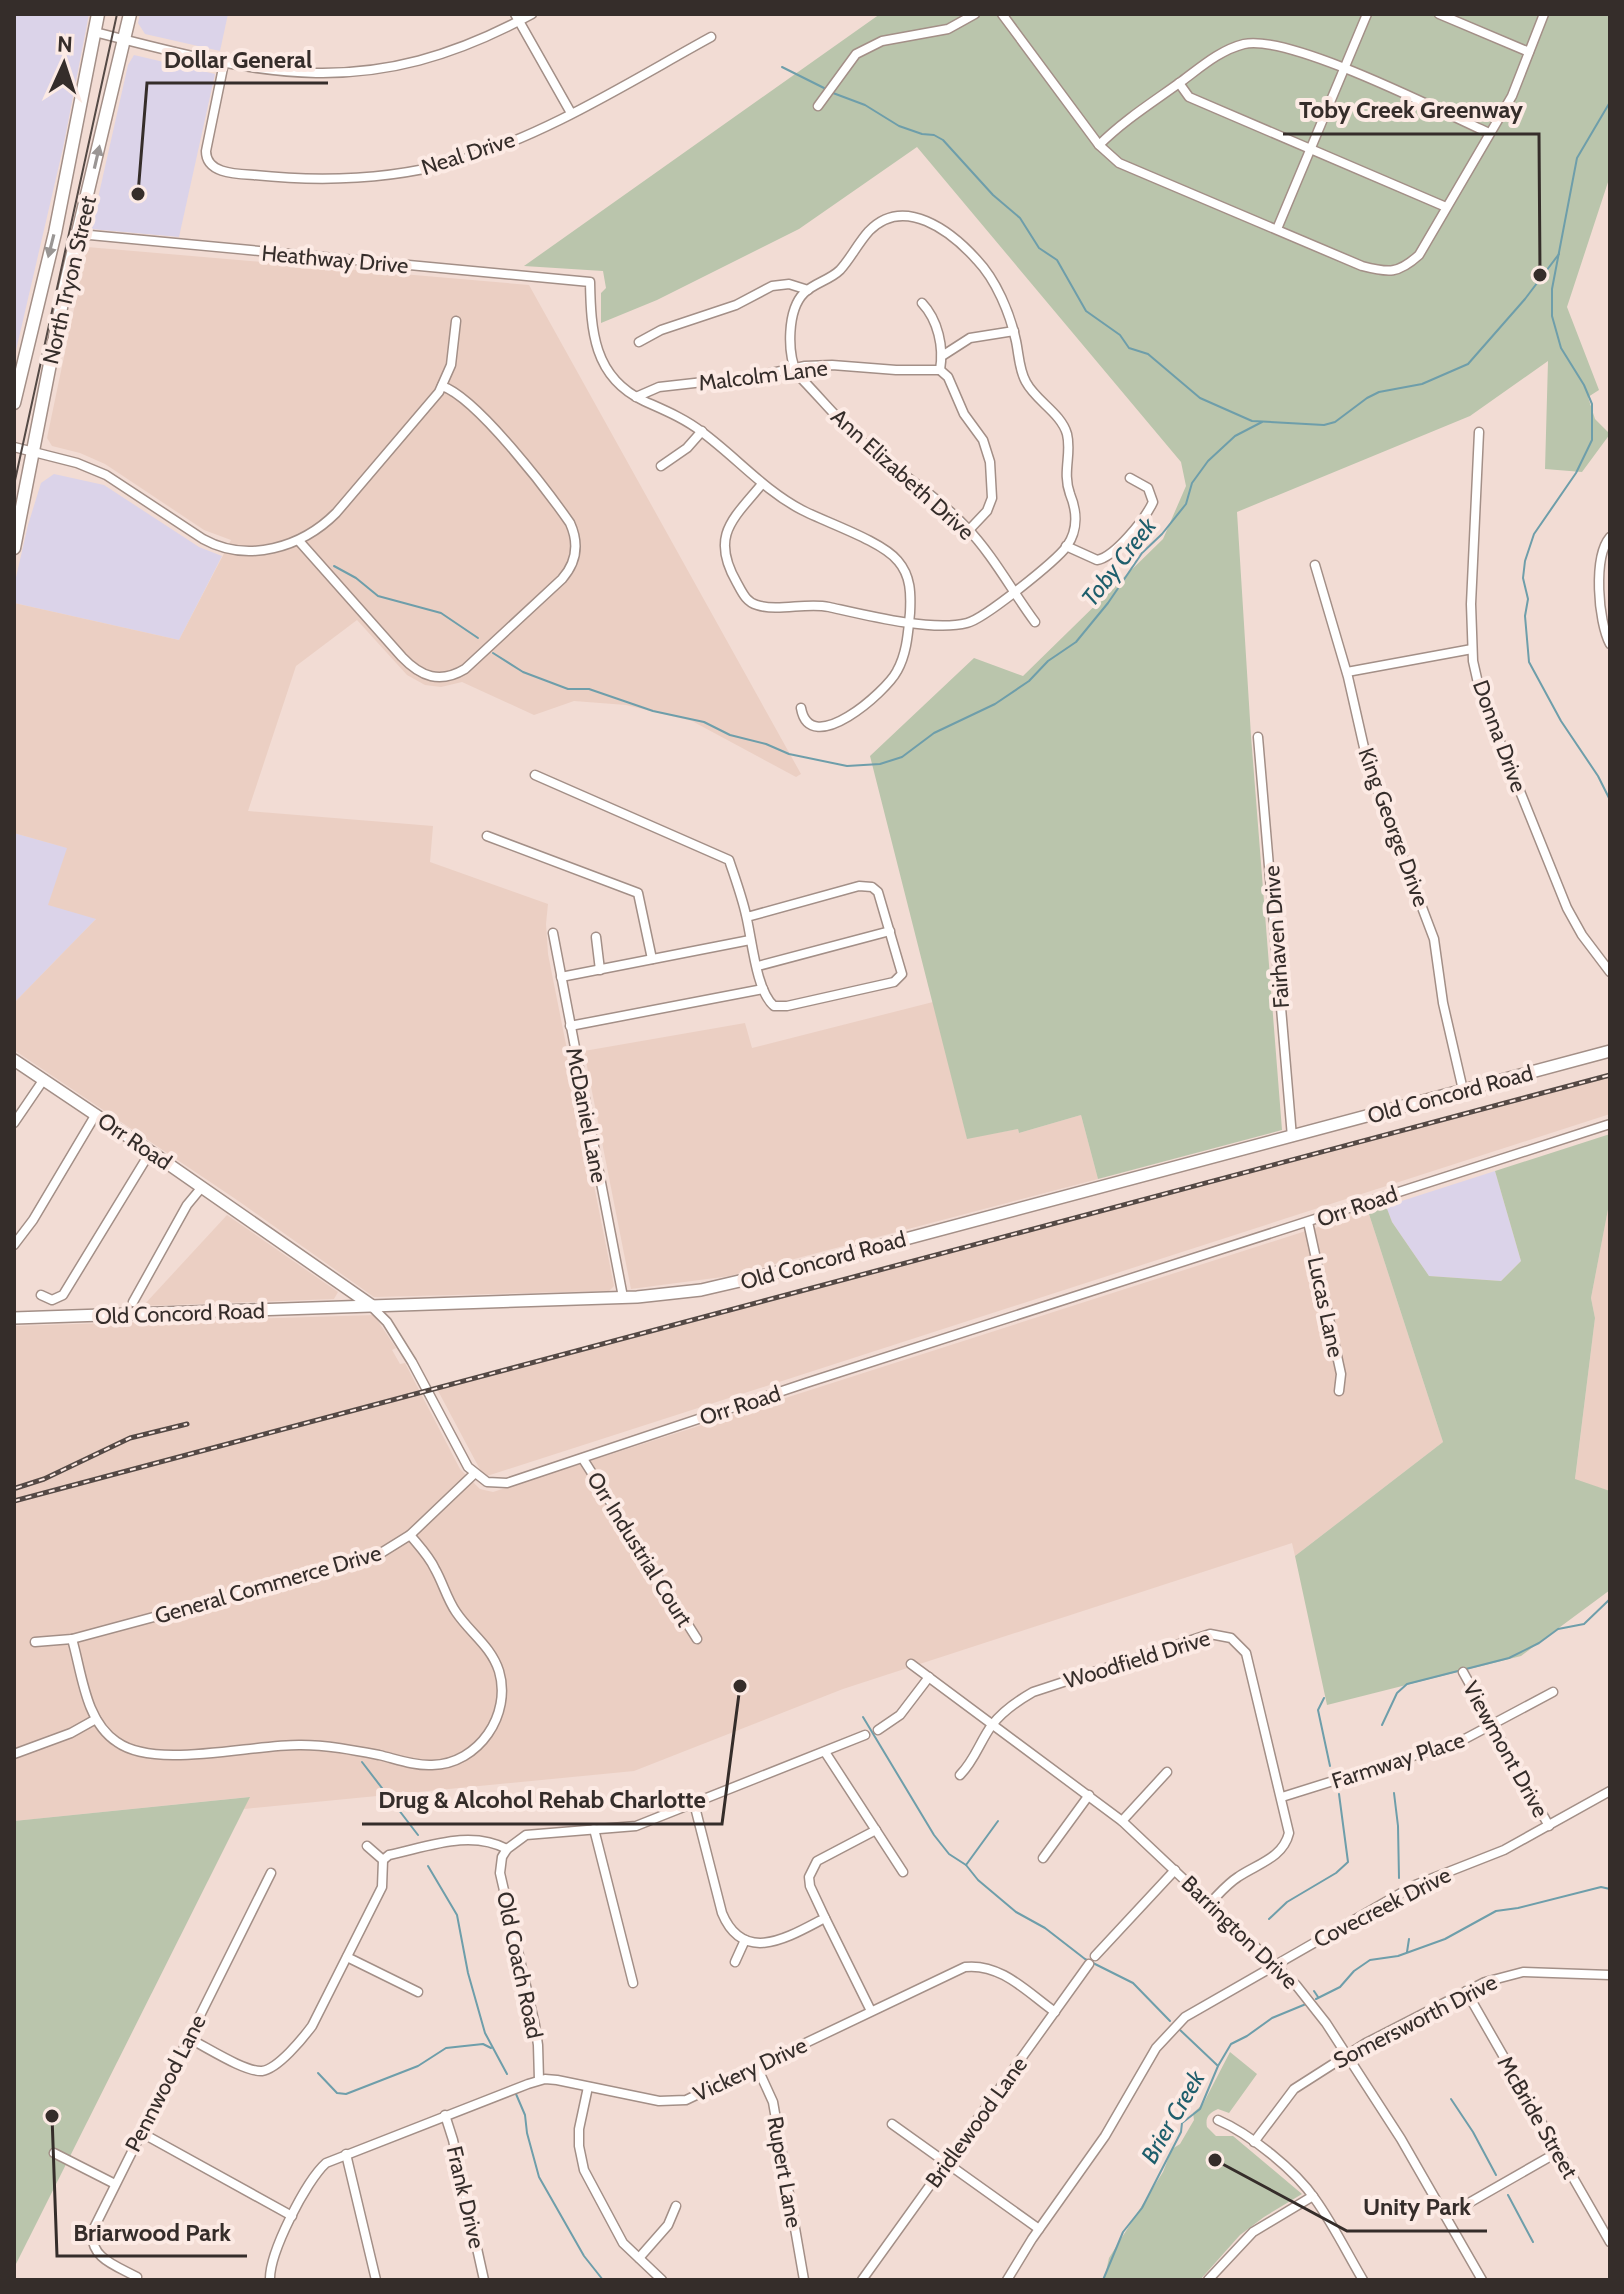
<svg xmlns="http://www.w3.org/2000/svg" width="1624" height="2294" font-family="Cabin,sans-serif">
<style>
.commercial{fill:#dbd3e9}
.built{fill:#ebcfc3}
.green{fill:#bac5ac}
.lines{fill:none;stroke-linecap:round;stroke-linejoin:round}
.stream{stroke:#6e9eaa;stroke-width:2}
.street-casing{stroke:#a38f87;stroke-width:11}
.secondary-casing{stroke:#a38f87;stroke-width:14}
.primary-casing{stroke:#a38f87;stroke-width:15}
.street{stroke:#fff;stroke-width:8}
.secondary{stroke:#fff;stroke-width:11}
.primary{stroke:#fff;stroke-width:12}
.tram{stroke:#544945;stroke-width:2}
.rail-casing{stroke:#544945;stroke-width:5}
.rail{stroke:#fceae4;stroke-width:2;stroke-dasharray:6;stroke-linecap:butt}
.oneway{fill:#9a9694}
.labels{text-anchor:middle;stroke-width:8;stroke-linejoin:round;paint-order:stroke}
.street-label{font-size:22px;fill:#352d2a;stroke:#fceae4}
.water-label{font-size:24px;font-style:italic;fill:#1e5e6c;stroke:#fceae4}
.leader{fill:none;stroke:#352d2a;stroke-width:3}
.callout-dot{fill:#352d2a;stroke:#fceae4;stroke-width:3}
.callout-label{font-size:24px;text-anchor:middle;font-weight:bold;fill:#352d2a;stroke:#fceae4;stroke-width:8;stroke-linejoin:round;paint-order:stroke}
</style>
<rect width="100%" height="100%" fill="#f2dcd4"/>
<!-- commercial -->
<g class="commercial">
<path d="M14,14H89L63,148L14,359Z"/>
<path d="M140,14H228L220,51L145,34L138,23Z"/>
<path d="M134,55L215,74L179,237L91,229L128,65Z"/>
<path d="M54,474L104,485L199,547L222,556L179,640L14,603V586L28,525L41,483Z"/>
<path d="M14,833L68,848L96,919L14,1003Z"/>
<path d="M1495,1171L1521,1261L1501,1281L1429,1276L1392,1222L1386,1206Z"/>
</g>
<!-- built -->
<g class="built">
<path d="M87,247L529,285L801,774L796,777L692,721L626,705L574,701L534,715L462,682L441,687L425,685L407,675L357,620L296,666L248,811L433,826L430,862L548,904L546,924L548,954L614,1286L609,1291L374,1297L237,1200L14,1050V1003L96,919L48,905L67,848L14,833V603L179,640L231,540L204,530L105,464L80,453L52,446L47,438Z"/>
<path d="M933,1002L967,1138L1018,1129L1019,1133L1081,1115L1098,1179L730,1276L631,1289L584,1051L745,1023L752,1048Z"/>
<path d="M1610,1074V1114L484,1477L436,1387L745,1307L1215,1179Z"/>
<path d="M1610,1199V1491L1575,1480L1595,1318L1591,1298Z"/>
<path d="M1368,1211L1443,1442L1295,1556L1292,1543L843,1689L634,1771L244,1809L249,1797L14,1821V1326L374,1315L396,1348L392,1350L400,1364L405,1363L460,1469L480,1489L493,1492Z"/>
<path d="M227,1215L338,1292L334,1299L143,1306Z"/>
</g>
<!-- green -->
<g class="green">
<path d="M880,14H1610V176L1567,307L1599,390L1588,397L1595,419L1610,434L1582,472L1545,469L1548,361L1470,416L1237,512L1251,736L1282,1130L1098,1179L1081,1115L1019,1133L1018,1129L967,1139L870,756L974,658L1023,676L1163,539L1186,486L1181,462L917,147L799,229L657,300L601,323V293L606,288L603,271L524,266Z"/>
<path d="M1610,1134V1199L1591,1298L1595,1318L1575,1479L1610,1491V1590L1521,1656L1327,1705L1295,1556L1443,1442L1368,1211L1386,1206L1392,1222L1429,1276L1501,1281L1521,1261L1495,1171Z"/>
<path d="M250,1797L14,2268V1821Z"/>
<path d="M1230,2052L1257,2074L1229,2113L1218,2109C1209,2113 1205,2117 1207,2127L1216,2136H1233L1302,2194L1264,2217L1240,2235L1200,2280H1104L1109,2258L1163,2172L1172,2149L1180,2144L1194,2120L1193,2113L1203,2104Z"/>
</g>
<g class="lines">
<!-- stream -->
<g class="stream">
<path d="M782,67L824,88"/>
<path d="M833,93L865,105L899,126L922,134L934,135L943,140L993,195L1020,218L1039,248L1057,260L1086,311L1120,335L1129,348L1148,354L1200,398L1252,421L1324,425L1335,422L1367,398L1379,392L1422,384L1468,364L1525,299L1559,254"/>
<path d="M1610,102L1577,158L1552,289V316L1561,348L1584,385L1592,404V440L1576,473L1534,534L1525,561L1523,578L1528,599L1525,616L1529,662L1561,721L1598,776L1610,800"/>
<path d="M334,566L356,578L378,596L441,613L478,638"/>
<path d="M493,653L523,672L568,689H589L653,711L704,722L730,735L766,744L789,754L847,766L880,764L902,757L934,733L995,704L1029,681L1048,661L1076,642L1108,603L1142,553L1162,534L1186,504L1192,483L1208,461L1235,436L1262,422"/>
<path d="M1324,1698L1318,1710L1330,1766"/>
<path d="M863,1717L934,1835L949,1854L966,1865L978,1880L1016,1912L1045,1928L1085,1959L1133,1983L1170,2021"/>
<path d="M1382,1725L1397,1693L1407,1684L1509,1658L1539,1643L1558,1629L1584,1624L1610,1599"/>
<path d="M362,1762L418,1835"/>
<path d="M1394,1793L1398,1826L1399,1878"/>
<path d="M966,1865L998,1821"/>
<path d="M428,1866L457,1915L468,1973L485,2033L507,2074"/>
<path d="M1269,1919L1287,1902L1336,1873L1348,1862L1339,1794"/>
<path d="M1407,1952L1409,1939"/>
<path d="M1314,1991L1318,1997"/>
<path d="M1316,1999L1340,1987L1354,1971L1370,1960L1398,1956L1445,1939L1496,1911L1518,1908L1601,1887L1610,1889"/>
<path d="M1179,2029L1217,2065"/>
<path d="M318,2073L337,2093L346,2094L418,2066L446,2048L483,2044L491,2048"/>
<path d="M516,2094L525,2115L527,2133L539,2177L584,2256L603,2280"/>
<path d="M1451,2099L1473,2132L1496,2175"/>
<path d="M1508,2195L1533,2242"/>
<path d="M1103,2280L1123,2232L1142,2208L1181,2132L1182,2123L1200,2109L1218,2066L1231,2044L1247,2036L1272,2018L1306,2004"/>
</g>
<defs>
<g id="street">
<path d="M515,14L571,113"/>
<path d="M1002,14L1099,145L1119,163L1362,266C1389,273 1398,274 1419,255L1512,96L1544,14"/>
<path d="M1439,14L1529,52"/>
<path d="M95,32C265,76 369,103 532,14"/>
<path d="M224,63L206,151C206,174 237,174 254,175C321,182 388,180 454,162C545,136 629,82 711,37"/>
<path d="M1179,83L1189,97L1446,207"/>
<path d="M818,106L856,54L882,41L948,29L975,14"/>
<path d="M1099,145C1124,120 1153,102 1182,81C1201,67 1220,50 1244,44C1290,34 1440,111 1489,133"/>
<path d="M1277,229L1367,14"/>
<path d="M79,234L590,282C591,330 593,377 644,401C664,410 684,418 702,432C737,458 764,490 802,510C827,523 882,541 898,561C911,576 911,594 910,613C908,633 907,653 897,671C886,692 810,759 801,708"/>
<path d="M922,303C938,320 944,347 940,370"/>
<path d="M639,342L661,330L736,305L772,286L789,284L808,290"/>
<path d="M942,356L970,338L1014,331"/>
<path d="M940,370L948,377L964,414L983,440L990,462L992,498L987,511L969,530"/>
<path d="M636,397L659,387L757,376L805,366L832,365L896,370H940"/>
<path d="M1479,432L1471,604L1473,661L1480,692L1567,908L1582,935L1610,972"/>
<path d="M14,447L77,463L106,475L203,539C248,564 302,547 336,513L439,392L451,365L456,321"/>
<path d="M661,466L687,448L702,431"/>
<path d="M762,484C732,520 710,536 737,583C742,592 746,602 757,605C779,612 806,602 829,607C865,615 932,632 967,623C984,619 1056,561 1067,546C1078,530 1077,511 1070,494C1062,472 1072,454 1067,434C1061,413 1036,401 1026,382C1019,370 1019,355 1016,341C1010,313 996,280 977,260C951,231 904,195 869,231C858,243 851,258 840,270C830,280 814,283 804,293C787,310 787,353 797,374C820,397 841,424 866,445C898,472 937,496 966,527C993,555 1012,591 1035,622"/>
<path d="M1610,537C1593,557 1598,621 1610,644"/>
<path d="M299,541L402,657C421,677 440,684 465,669L562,579C577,562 579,543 570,523C547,490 477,398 442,386"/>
<path d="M1066,546L1097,560C1115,557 1145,519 1153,502L1148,488L1130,478"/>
<path d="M1315,565L1348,677L1368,765L1434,939L1443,1003L1463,1090"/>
<path d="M1347,672L1472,649"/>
<path d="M1258,737L1292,1137"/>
<path d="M535,775L729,860C735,878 742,897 746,915C752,939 756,991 774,1006H787L894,982L902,974L878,892L872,887L859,886L747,917"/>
<path d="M487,836L638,893L652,959"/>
<path d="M553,933L623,1297"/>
<path d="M596,937L600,970"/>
<path d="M758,966L890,931"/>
<path d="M561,977L750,940"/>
<path d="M570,1026L763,989"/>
<path d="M14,1123L44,1079"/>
<path d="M1308,1222L1341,1374L1339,1391"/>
<path d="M14,1245L33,1220L96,1114"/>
<path d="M41,1295L52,1300L63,1295L146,1159L154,1154"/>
<path d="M133,1302L187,1205L202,1187"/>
<path d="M371,1306L387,1322L412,1362L468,1467L487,1482L507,1483L806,1383L1610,1124"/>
<path d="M583,1459L697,1639"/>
<path d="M72,1639C82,1673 85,1721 117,1742C156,1770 252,1744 301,1745C327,1745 353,1750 379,1755C396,1759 414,1766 432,1765C479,1764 512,1714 499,1671C491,1646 470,1633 456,1612C447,1599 443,1583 435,1569C429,1556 419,1546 410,1535"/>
<path d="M35,1642L72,1639L373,1558L410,1535L474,1474"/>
<path d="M911,1664L1122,1821L1296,1985L1326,2023L1401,2139L1482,2280"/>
<path d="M1463,1672L1549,1826"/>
<path d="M878,1730L900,1715L929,1677"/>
<path d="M825,1752L903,1872"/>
<path d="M14,1754L71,1733L96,1719"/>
<path d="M960,1775C975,1760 980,1741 992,1725C1002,1712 1019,1700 1033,1692L1210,1634L1231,1638L1246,1653L1289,1833C1283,1858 1257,1864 1238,1877C1227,1884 1219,1894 1210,1903"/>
<path d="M1282,1797L1461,1741L1553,1692"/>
<path d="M694,1803L722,1913C744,1966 790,1936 825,1918"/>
<path d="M1122,1821L1167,1772"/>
<path d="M594,1829L633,1983"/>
<path d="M1043,1858L1089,1795"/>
<path d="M383,1860L389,1855C427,1847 470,1829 507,1849"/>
<path d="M1095,1956L1175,1870"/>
<path d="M347,1957L418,1992"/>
<path d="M735,1962L745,1940"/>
<path d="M1466,1991L1610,2242"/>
<path d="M871,2011L825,1918L810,1886L809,1877L817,1861L876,1830"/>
<path d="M188,2038C205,2046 244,2072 262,2071C278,2069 303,2038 312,2026L382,1887L383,1860L367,1846"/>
<path d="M757,2067L773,2102L804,2280"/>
<path d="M539,2080L538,2045L535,2025L500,1873L502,1857L507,1849L526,1835L636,1826L865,1735"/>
<path d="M588,2087L579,2129V2146L584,2170L623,2243L662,2280"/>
<path d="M445,2115L453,2140L484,2280"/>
<path d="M1218,2120C1250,2134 1295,2170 1315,2199C1333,2224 1347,2253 1363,2280"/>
<path d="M892,2124L1039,2229"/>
<path d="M140,2132L292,2216"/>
<path d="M1254,2142L1294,2089L1366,2043L1485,1982L1523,1972L1610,1975"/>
<path d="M54,2153L115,2184"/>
<path d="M346,2154L376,2280"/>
<path d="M1446,2216L1558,2152"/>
<path d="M639,2258L668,2225L676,2206"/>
<path d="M137,2277C117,2266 88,2258 93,2230L271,1873"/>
<path d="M270,2280C269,2253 306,2181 326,2163L528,2084L545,2079L557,2080L659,2101L686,2100L965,1967C1001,1963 1027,1992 1055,2012"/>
<path d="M862,2280L1089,1964"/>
<path d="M1007,2280L1032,2239L1105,2136L1156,2048L1185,2017L1415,1885L1504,1850L1610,1791"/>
<path d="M1208,2280L1253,2232L1313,2196"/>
</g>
<g id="secondary">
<path d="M14,1060L154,1154L371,1305"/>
<path d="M14,1318L637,1297L701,1290L808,1265L1610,1051"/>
</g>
<g id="primary">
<path d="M14,403L55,233L98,14"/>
<path d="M14,548L65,287L130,14"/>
</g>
</defs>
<!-- street casing -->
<use href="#street" class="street-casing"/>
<!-- secondary casing -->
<use href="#secondary" class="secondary-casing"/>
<!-- primary casing -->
<use href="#primary" class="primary-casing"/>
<!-- street -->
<use href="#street" class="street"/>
<!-- secondary -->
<use href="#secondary" class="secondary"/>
<!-- primary -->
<use href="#primary" class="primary"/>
<!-- tram -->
<path class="tram" d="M14,485L117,14"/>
<defs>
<g id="rail">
<path d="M16,1488L44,1479L130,1438L187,1424"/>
<path d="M14,1501L1610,1075"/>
</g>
</defs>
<!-- rail casing -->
<use href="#rail" class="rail-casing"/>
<!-- rail -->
<use href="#rail" class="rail"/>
</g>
<!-- one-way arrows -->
<defs><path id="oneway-solid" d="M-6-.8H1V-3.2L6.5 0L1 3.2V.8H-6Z" transform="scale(2)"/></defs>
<g class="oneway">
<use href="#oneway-solid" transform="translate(97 157) rotate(-77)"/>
<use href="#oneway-solid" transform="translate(51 246) rotate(104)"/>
</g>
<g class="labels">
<!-- street labels -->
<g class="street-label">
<text transform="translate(468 153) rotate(-18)" y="8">Neal Drive</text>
<text transform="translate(335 259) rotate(5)" y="8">Heathway Drive</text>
<text transform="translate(69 280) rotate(-77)" y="8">North Tryon Street</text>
<text transform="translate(763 375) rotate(-7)" y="8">Malcolm Lane</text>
<text transform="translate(903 474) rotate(42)" y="8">Ann Elizabeth Drive</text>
<text transform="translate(1500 736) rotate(70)" y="8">Donna Drive</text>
<text transform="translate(1394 827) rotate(70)" y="8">King George Drive</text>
<text transform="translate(1276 937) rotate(-94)" y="8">Fairhaven Drive</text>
<text transform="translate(1450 1094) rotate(-15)" y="8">Old Concord Road</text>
<text transform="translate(587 1115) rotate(79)" y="8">McDaniel Lane</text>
<text transform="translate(135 1141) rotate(34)" y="8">Orr Road</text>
<text transform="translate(1357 1206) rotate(-19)" y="8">Orr Road</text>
<text transform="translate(823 1260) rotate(-15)" y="8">Old Concord Road</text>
<text transform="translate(1326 1307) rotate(78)" y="8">Lucas Lane</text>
<text transform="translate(180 1313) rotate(-2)" y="8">Old Concord Road</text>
<text transform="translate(740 1405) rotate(-18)" y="8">Orr Road</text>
<text transform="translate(640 1549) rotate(58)" y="8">Orr Industrial Court</text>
<text transform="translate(268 1584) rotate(-16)" y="8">General Commerce Drive</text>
<text transform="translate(1137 1659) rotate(-17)" y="8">Woodfield Drive</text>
<text transform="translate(1506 1749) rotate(61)" y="8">Viewmont Drive</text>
<text transform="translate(1398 1760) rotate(-18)" y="8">Farmway Place</text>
<text transform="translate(1382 1907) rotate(-27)" y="8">Covecreek Drive</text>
<text transform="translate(1240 1932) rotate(44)" y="8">Barrington Drive</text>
<text transform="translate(520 1965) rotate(78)" y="8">Old Coach Road</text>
<text transform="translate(1415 2021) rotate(-27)" y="8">Somersworth Drive</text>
<text transform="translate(750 2069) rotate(-25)" y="8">Vickery Drive</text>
<text transform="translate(165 2083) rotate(-63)" y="8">Pennwood Lane</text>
<text transform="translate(1538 2117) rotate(60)" y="8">McBride Street</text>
<text transform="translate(976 2122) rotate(-54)" y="8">Bridlewood Lane</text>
<text transform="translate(785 2172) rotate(80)" y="8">Rupert Lane</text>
<text transform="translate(466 2197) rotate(77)" y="8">Frank Drive</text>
</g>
<!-- water labels -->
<g class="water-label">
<text transform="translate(1119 562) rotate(-52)" y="8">Toby Creek</text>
<text transform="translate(1173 2117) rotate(-60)" y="8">Brier Creek</text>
</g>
</g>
<!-- callouts -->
<path class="leader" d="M138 194L147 83H328M1540 275L1539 134H1283M740 1686L722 1824H362M1215 2160L1347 2231H1487M52 2116L57 2256H247"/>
<g class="callout-dot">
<circle cx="138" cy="194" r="8"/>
<circle cx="1540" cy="275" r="8"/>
<circle cx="740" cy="1686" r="8"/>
<circle cx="1215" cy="2160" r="8"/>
<circle cx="52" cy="2116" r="8"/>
</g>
<g class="callout-label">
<text x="238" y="68">Dollar General</text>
<text x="1411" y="118">Toby Creek Greenway</text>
<text x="542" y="1808">Drug &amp; Alcohol Rehab Charlotte</text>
<text x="1417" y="2215">Unity Park</text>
<text x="152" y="2241">Briarwood Park</text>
</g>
<!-- border -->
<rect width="1624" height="2294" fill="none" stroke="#352d2a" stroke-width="32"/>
<!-- north arrow -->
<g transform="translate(64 64) rotate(3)" stroke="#fceae4" stroke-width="6" paint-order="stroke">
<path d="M0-6L14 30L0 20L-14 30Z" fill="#352d2a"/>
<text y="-12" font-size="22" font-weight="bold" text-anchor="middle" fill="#352d2a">N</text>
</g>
</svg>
